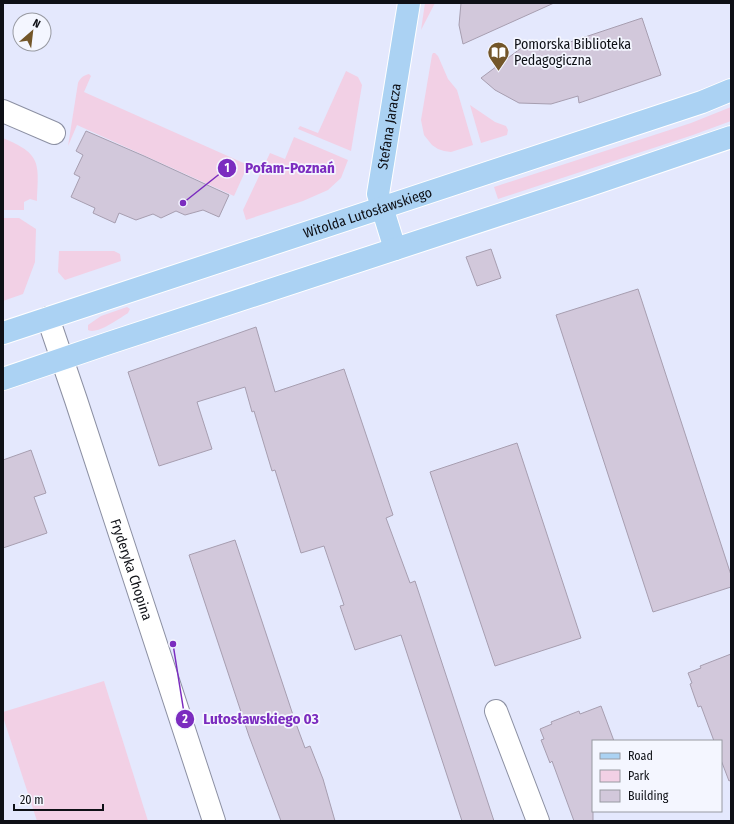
<svg xmlns="http://www.w3.org/2000/svg" width="734" height="824" font-family="'Fira Sans Condensed',sans-serif">
<style>
.green{fill:#f2d0e5}
.building{fill:#d2c8db;stroke:#a79eb0}
.lines{fill:none;stroke-linecap:round;stroke-linejoin:round}
.minor-casing{stroke:#8c90a3;stroke-width:24}
.major-casing{stroke:#fff;stroke-width:24}
.minor{stroke:#fff;stroke-width:22}
.major{stroke:#abd2f3;stroke-width:22}
.labels{text-anchor:middle;stroke-width:3.5;stroke-linejoin:round;paint-order:stroke}
.poi-label{font-size:14px;fill:#0e1016;stroke:#f4f6ff;text-anchor:start}
.street-label{font-size:14px;fill:#0e1016;stroke:#f4f6ff}
.leader{fill:none;stroke:#7b2cbf;stroke-width:1.5}
.callout-dot{fill:#7b2cbf;stroke:#f4f6ff;stroke-width:1.5}
.mark-label{font-size:12px;text-anchor:middle;font-weight:bold;fill:#fff}
.callout-label{font-size:15px;text-anchor:middle;font-weight:bold;fill:#7b2cbf;stroke:#f4f6ff;stroke-width:3.5;stroke-linejoin:round;paint-order:stroke}
</style>
<rect width="100%" height="100%" fill="#e4e8fd"/>
<!-- green -->
<g class="green">
<path d="M425,3H435L421,30Z"/>
<path d="M433,53H435L438,56L448,79L457,90L473,145L451,152L444,151L438,149L432,145L424,135L421,120L432,55Z"/>
<path d="M346,71L358,77L362,85L351,151L298,129L300,126L318,133Z"/>
<path d="M89,74L91,76L84,92L248,165L234,196L77,125L68,146L78,83C80,78 84,75 89,74Z"/>
<path d="M470,105L495,122L506,126L508,130L507,135L481,143Z"/>
<path d="M731,107V121L693,135L498,199L494,187L691,123Z"/>
<path d="M294,137L348,160L341,178L328,190L303,201L246,220L243,210L270,153L285,159Z"/>
<path d="M3,138C41,154 39,162 37,201L30,199L24,202V210H3Z"/>
<path d="M3,218H19L36,229L35,262L23,294L3,301Z"/>
<path d="M59,251H114L120,254L121,261L65,280L58,272Z"/>
<path d="M127,307L130,309L128,313C120,318 97,335 88,330V325L101,316Z"/>
<path d="M104,681L148,821H37L3,717V712Z"/>
</g>
<!-- building -->
<g class="building">
<path d="M461,3H554L463,44L459,25Z"/>
<path d="M642,18L661,75L579,103L578,96L551,104L519,103L495,90L481,78L524,46L535,50L549,49Z"/>
<path d="M86,131L144,156L229,195L219,217L203,210L185,215L176,211L161,218L153,214L136,220L119,213L115,223L93,213L95,208L71,197L80,177L74,174L83,155L76,151Z"/>
<path d="M491,249L501,278L477,286L466,257Z"/>
<path d="M638,289L731,575V587L653,612L556,315Z"/>
<path d="M256,327L275,392L344,369L393,515L386,518L410,583L415,581L494,821H462L401,635L355,650L340,606L344,605L324,546L301,553L275,470L272,471L254,411L252,412L245,387L197,402L212,449L159,466L128,372Z"/>
<path d="M517,443L581,638L495,666L430,472Z"/>
<path d="M31,450L46,493L34,497L47,533L3,548V460Z"/>
<path d="M235,540L295,721L305,748L310,746L323,779L335,821H281L249,736L189,555Z"/>
<path d="M731,654V780L729,781L721,760V741H714L701,706L698,707L690,684L692,683L688,673L701,668L700,666Z"/>
<path d="M601,706L614,741H593V821H574L552,761L550,763L541,740L544,739L540,729L552,724L551,722L579,711L580,714Z"/>
</g>
<g class="lines">
<defs>
<g id="minor">
<path d="M3,111L54,133"/>
<path id="s1" d="M48,318L76,400L214,821"/>
<path d="M496,711L538,821"/>
</g>
<g id="major">
<path id="s2" d="M395,249L378,194L409,3"/>
<path id="s3" d="M3,333L702,102L731,90"/>
<path d="M3,379L109,343L587,186L731,137"/>
</g>
</defs>
<!-- minor casing -->
<use href="#minor" class="minor-casing"/>
<!-- major casing -->
<use href="#major" class="major-casing"/>
<!-- minor -->
<use href="#minor" class="minor"/>
<!-- major -->
<use href="#major" class="major"/>
</g>
<!-- icons -->
<defs>
<symbol id="library-pin" viewBox="-11 -11 22 30"><path d="M0 17L-7.5 6A9.5 9.5 0 1 1 7.5 6Z" fill="#735629" stroke="#f4f6ff"/><path d="M-6-4Q-3-5.5-.7-3.5V5Q-3 3-6 4ZM6-4Q3-5.5 .7-3.5V5Q3 3 6 4Z" fill="#fff"/></symbol>
</defs>
<g fill-rule="evenodd">
<use href="#library-pin" x="486" y="40" width="25" height="34"/>
</g>
<g class="labels">
<!-- poi labels -->
<g class="poi-label">
<text x="514" y="49">Pomorska Biblioteka<tspan x="514" dy="16">Pedagogiczna</tspan></text>
</g>
<!-- street labels -->
<g class="street-label">
<text dy="5" stroke="none"><textPath href="#s2" startOffset="126">Stefana Jaracza</textPath></text>
<text dy="5" stroke="none"><textPath href="#s3" startOffset="384">Witolda Lutosławskiego</textPath></text>
<text dy="5" stroke="none"><textPath href="#s1" startOffset="265">Fryderyka Chopina</textPath></text>
</g>
</g>
<!-- callouts -->
<path class="leader" d="M183 203L227 168M173 644L185 719"/>
<g class="callout-dot">
<circle cx="183" cy="203" r="4"/>
<circle cx="173" cy="644" r="4"/>
<circle cx="227" cy="168" r="10"/>
<circle cx="185" cy="719" r="10"/>
</g>
<g class="mark-label">
<text x="227" y="172">1</text>
<text x="185" y="723">2</text>
</g>
<g class="callout-label">
<text x="290" y="173">Pofam-Poznań</text>
<text x="261" y="724">Lutosławskiego 03</text>
</g>
<!-- border -->
<rect width="734" height="824" fill="none" stroke="#0e1016" stroke-width="8"/>
<!-- legend -->
<rect x="592" y="740" width="130" height="72" fill="#f4f6ff" stroke="#989aa2"/>
<rect x="600" y="753" width="20" height="6" fill="#abd2f3" stroke="#989aa2"/>
<text x="628" y="760" font-size="12" fill="#0e1016">Road</text>
<rect x="600" y="770" width="20" height="12" fill="#f2d0e5" stroke="#989aa2"/>
<text x="628" y="780" font-size="12" fill="#0e1016">Park</text>
<rect x="600" y="790" width="20" height="12" fill="#d2c8db" stroke="#989aa2"/>
<text x="628" y="800" font-size="12" fill="#0e1016">Building</text>
<!-- north arrow -->
<g transform="translate(32 32) rotate(28)"><circle r="19" fill="#f4f6ff" stroke="#989aa2"/>
<path d="M0-3L7 15L0 10L-7 15Z" fill="#735629"/>
<text y="-6" font-size="11" font-weight="bold" text-anchor="middle" fill="#0e1016">N</text>
</g>
<!-- scale -->
<path d="M14 804v6h89v-6" fill="none" stroke="#0e1016" stroke-width="2"/>
<text x="20" y="804" font-size="12" fill="#0e1016" stroke="#f4f6ff" stroke-width="3" paint-order="stroke">20 m</text>
</svg>
